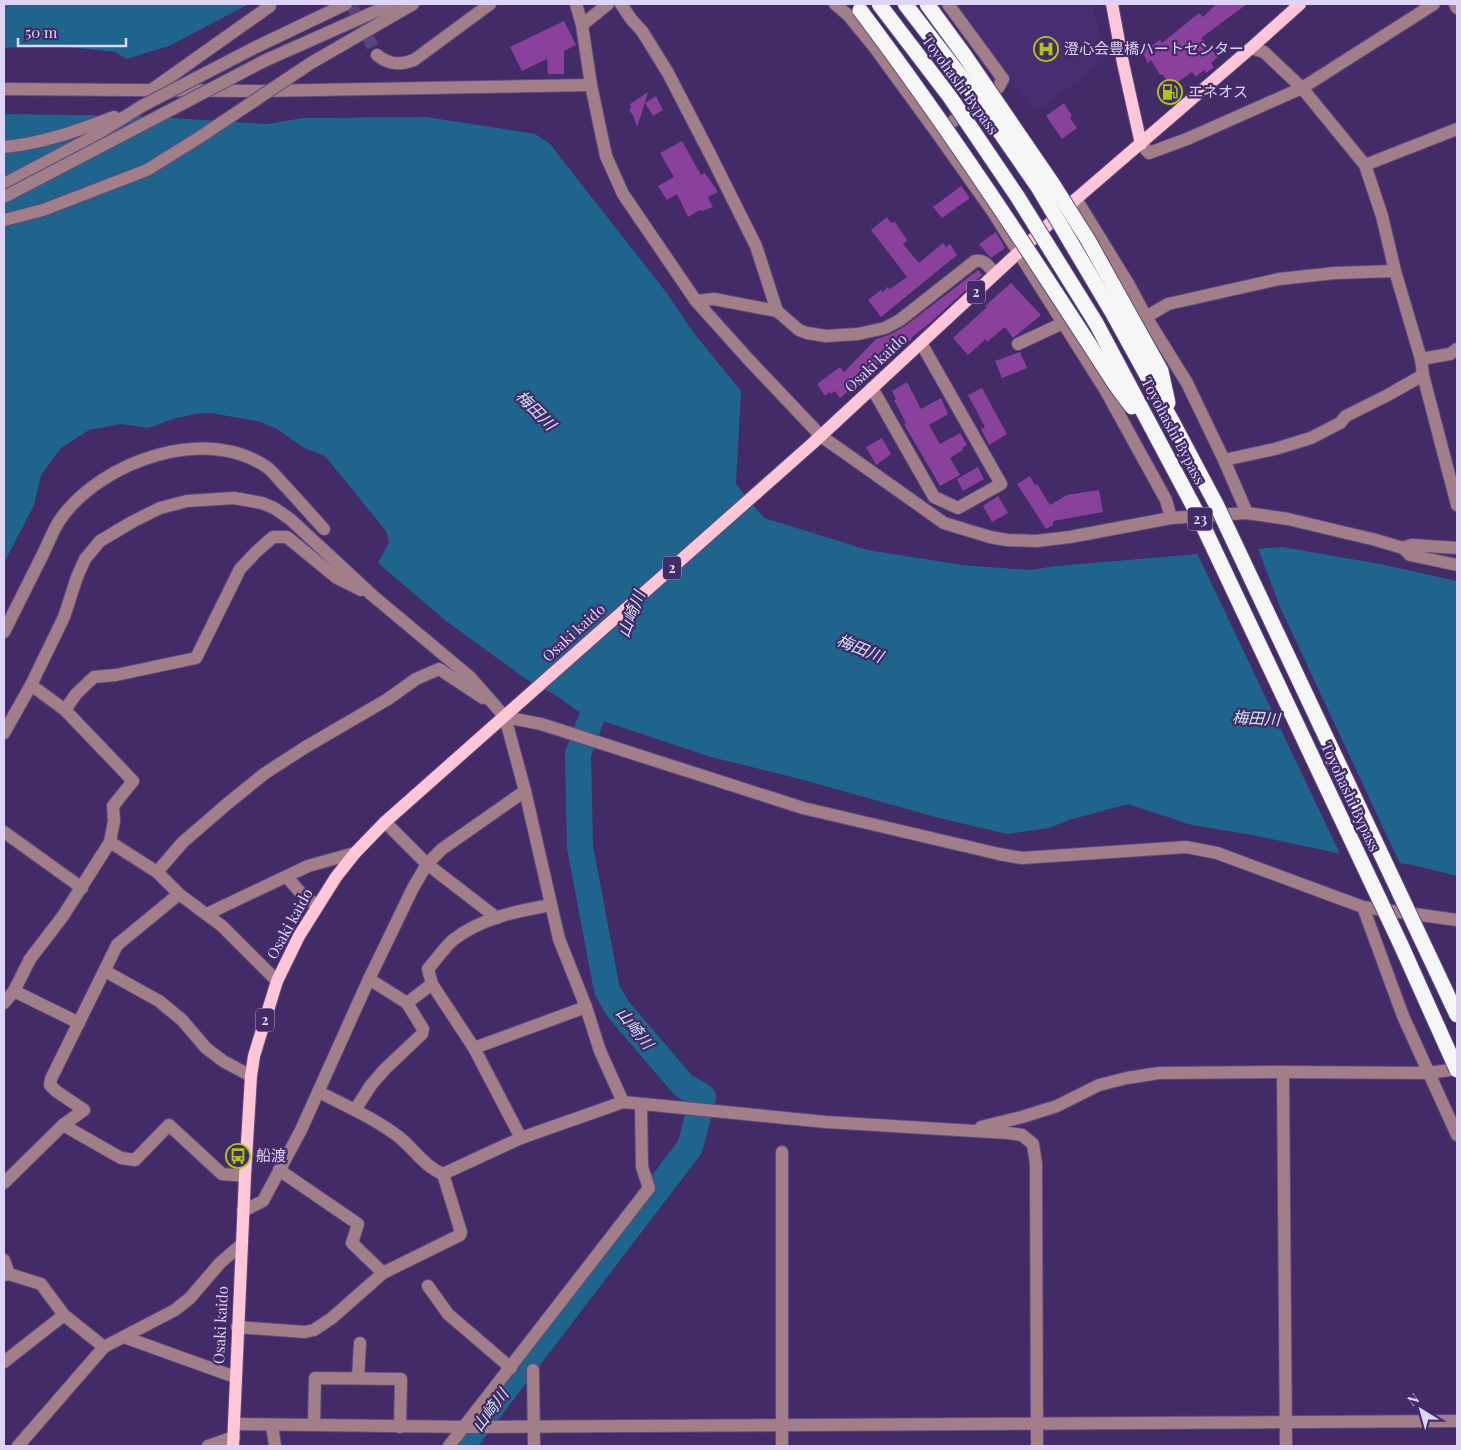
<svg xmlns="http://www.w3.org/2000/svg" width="1461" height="1450" font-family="'Playfair Display','Noto Sans JP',serif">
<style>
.built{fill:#482e71}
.water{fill:#1f648c}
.pier{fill:#422b66}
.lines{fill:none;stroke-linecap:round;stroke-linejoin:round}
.river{stroke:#1f648c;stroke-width:26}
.building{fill:#89419c}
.minor-tunnel{stroke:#59447c;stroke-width:12;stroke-dasharray:12 6;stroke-linecap:butt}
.minor-casing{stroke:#5e4980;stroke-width:14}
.major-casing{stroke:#5e4980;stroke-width:14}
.minor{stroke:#a17e88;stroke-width:12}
.major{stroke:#ffc6d7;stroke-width:12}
.minor-bridge-casing{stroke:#5e4980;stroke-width:14;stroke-linecap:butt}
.highway-bridge-casing{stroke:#5e4980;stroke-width:17;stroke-linecap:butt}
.minor-bridge{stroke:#a17e88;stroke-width:12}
.highway-bridge{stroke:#f6f6f6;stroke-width:15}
.labels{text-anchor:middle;stroke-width:4.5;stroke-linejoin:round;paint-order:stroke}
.shield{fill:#422b66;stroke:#afa1cc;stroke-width:1}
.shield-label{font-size:14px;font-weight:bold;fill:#ded4f8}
.poi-label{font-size:15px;fill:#ded4f8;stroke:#422b66;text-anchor:start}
.street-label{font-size:15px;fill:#ded4f8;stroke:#422b66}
.water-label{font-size:16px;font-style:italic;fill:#cae4f6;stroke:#422b66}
</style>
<rect width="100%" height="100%" fill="#422b66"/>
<!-- built -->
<path class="built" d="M957,4H1093L1105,60L1036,112Z"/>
<!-- water -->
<g class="water">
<path d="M4,4H249L169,46L126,59L116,52L47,45L4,48Z"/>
<path d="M4,114L141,116L267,124L303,118L426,117L535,134L550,144L669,296L693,332L741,391L736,484L764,518L868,550L962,565L1029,570L1056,566L1282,547L1380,564L1457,581V876L1413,865L1356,857L1252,835L1192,825L1128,804L1069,820L1049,828L1007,834L939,818L800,779L711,757L600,720L576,710L560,698L523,677L446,621L378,563L389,542L386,531L325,456L304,448L277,429L261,422L211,413L195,414L173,419L148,428L121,424L89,430L61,448L41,475L34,505L4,563Z"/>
</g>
<!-- pier -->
<path class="pier" d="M1257,546L1280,607L1401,866L1341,856L1196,551Z"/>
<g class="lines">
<!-- river -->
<path class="river" d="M462,1446L690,1147L703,1097L683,1085L618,1009L607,990L580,847L578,754L604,684"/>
</g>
<!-- building -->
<g class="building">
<path d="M1216,4H1247L1201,38L1218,57L1211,63L1214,67L1206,73L1204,70L1196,77L1192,72L1175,84L1168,82L1162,74L1160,75L1151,60L1148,63L1142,52L1160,40L1162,43L1199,13L1203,17Z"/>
<path d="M564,21L576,45L564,51V74H548L547,59L522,71L510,47Z"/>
<path d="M648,92L642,112L637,127L634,117L629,110L631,108L630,104Z"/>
<path d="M656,96L663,110L653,116L645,103Z"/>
<path d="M1064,103L1072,116L1070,118L1077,128L1062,139L1046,116Z"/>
<path d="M682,141L701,175L705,173L718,192L708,197L713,207L702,211L700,210L688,217L677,194L667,200L658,186L674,177L660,153Z"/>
<path d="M961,186L970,198L942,218L933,207Z"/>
<path d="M887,217L891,223L895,222L907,240L903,244L919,263L943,243L946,247L950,244L957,255L881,317L868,300L881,290L883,292L887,287L890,289L907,277L871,230Z"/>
<path d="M996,232L1005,248L991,258L979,244Z"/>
<path d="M978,270L982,275L931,322L911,338L912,339L896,352L893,348L854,387L840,398L835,391L831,394L829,392L825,396L817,384L840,367L844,372L876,339L889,335L905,326Z"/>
<path d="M1011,283L1041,315L1013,338L1005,327L987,342L986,339L968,355L953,338L987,307L985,306Z"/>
<path d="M1020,352L1027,368L1002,378L995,361Z"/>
<path d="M907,382L921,409L941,398L948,414L929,425L940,444L960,433L967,445L962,448L963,450L950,458L960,475L940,486L904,424L906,423L894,400L896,399L892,391Z"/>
<path d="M982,388L1007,434L989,445L981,429L985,427L968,395Z"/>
<path d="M882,438L891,454L876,465L866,447Z"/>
<path d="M978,467L984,479L963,491L957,479Z"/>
<path d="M1030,476L1035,486L1037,484L1050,505L1067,495L1099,490L1103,512L1053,521V525L1046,529L1017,484Z"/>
<path d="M998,496L1008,513L992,522L983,506Z"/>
</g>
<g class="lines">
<!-- minor-tunnel -->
<path class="minor-tunnel" d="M351,4L377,55"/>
<defs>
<g id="minor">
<path d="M576,4L582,25L591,85L606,156L623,194L696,301L749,360L821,436L944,523L990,537L1007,540L1036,541L1070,537L1171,518L1247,513L1288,519L1376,540L1403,548L1412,545L1457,548"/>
<path d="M621,4L631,19L642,31L668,73L711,156L756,246L777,311"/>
<path d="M835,4L849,16L875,48L937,133L993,212L1106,391L1166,500L1171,518"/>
<path d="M1455,4L1457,8"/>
<path d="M582,25L608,4"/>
<path d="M256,47L346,4"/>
<path d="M1251,48L1264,52L1302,88L1365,165L1382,216L1395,271L1421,359L1423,375L1457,505"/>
<path d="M377,55C389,65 400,65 414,60L490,4"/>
<path d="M264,61L392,4"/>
<path d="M311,63L413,4"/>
<path d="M4,89L258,91L591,85"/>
<path d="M150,91L270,6V4"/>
<path d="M937,133L998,88L1003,79L948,4"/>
<path d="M1141,144L1149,153L1187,139L1302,88L1434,4"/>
<path d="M4,147C42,144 79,130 114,117"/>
<path d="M1365,165L1457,129"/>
<path d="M4,184L91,138L142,106"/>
<path d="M1076,199L1129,285L1146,317L1168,304L1279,279L1335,273L1395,271"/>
<path d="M696,301L714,299L777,311L799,330L807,333L826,336L858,334L885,328L900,320L975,261C985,259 989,267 995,274"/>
<path d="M1146,317L1187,383L1224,460L1275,449L1311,438L1340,423L1346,416L1388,395L1423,375"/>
<path d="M1018,344L1063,323"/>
<path d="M1421,359L1450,354L1457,349"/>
<path d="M872,388L934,497L958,508L1001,484L921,343"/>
<path d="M1224,460L1247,513"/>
<path d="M1403,548L1410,555L1457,565"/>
<path d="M4,632C17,606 30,580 43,554C49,542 54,527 62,517C103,461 207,424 268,468C274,473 280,481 286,487C299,501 311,515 324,529"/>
<path d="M65,710L76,694L94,677L116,675L196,658L240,569L256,552L273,537H287L337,578L361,590"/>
<path d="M505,717L541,724L803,808L999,854L1022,858L1186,847L1217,853L1363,907L1457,920"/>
<path d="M4,733L31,685L64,617L77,577L85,559L100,541L132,522L160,508L187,501L234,498L262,503L274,508L290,519L372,595L470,677L505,717L525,791L559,939L586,1007L600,1051L623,1102L826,1122L1008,1133L1022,1135L1033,1144L1036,1164L1037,1446"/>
<path d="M385,822L427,864L497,918"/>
<path d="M4,832L82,888"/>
<path d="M110,842L157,872L179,894L222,926L277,981"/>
<path d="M157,872L183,842L227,804L264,774L304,748L388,699L416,679L439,669L483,698"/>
<path d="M287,877L299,891L317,906"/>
<path d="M1363,907L1403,1016L1457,1135"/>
<path d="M207,914L308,866L355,853"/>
<path d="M105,971L159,1001L182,1020L206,1048L223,1061L251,1076"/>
<path d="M14,991L79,1023"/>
<path d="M4,1003L14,991L30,959L63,916L110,842L114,821L113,806L133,781L65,710L31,685"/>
<path d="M407,1003L432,984"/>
<path d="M474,1048L586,1007"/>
<path d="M1283,1072L1286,1446"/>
<path d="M319,1092C346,1106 374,1118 399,1137C414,1149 425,1167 443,1174L521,1138L623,1102"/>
<path d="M355,1110L371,1085L385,1069L422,1034L423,1029L407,1003L369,979"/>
<path d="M63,1125L121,1158L135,1160L169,1125L222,1174L245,1176"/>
<path d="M981,1127L1022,1117L1057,1106L1099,1085L1127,1078L1159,1073L1283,1072L1428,1073L1457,1069"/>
<path d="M521,1138L474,1048L432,984L428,969C436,960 444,948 453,940C481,918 517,911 551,905"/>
<path d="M782,1152V1446"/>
<path d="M279,1170L358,1224L352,1243L383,1273"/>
<path d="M4,1183L63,1125L84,1110L56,1091L50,1085L51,1079L117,945L179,894"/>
<path d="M243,1211L263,1201L301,1130L369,979L413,888L427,864L442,849L525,791"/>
<path d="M4,1260L9,1274"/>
<path d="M4,1275L9,1274L41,1284L64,1315L104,1347"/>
<path d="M428,1286L448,1314L511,1368"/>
<path d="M237,1327L305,1332L314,1330L332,1318L383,1273L460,1235L461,1232L443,1174"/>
<path d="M124,1337L235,1377"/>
<path d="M4,1362L64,1315"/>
<path d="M533,1370L534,1446"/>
<path d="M358,1378L360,1343"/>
<path d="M234,1424L471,1427L1457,1421"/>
<path d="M272,1425L275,1446"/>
<path d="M314,1425L315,1378L401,1379L400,1427"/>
<path d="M18,1446L104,1347L175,1310L190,1298L220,1263L242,1244"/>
<path d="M208,1446L234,1437"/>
<path d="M449,1446L649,1188L642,1167L641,1104"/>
</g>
<g id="major">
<path d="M1112,4L1123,63L1141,144"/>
<path d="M233,1446L245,1176L251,1076L254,1056L277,981L299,936L336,877L355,853L385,822L813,443L1076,199L1251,48L1300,4"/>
</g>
</defs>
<!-- minor casing -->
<use href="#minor" class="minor-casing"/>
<!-- major casing -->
<use href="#major" class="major-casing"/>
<!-- minor -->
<use href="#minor" class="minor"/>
<!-- major -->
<use href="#major" class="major"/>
<defs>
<g id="minor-bridge">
<path d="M142,106L256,47"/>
<path d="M4,197L264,61"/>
<path d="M4,220L43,210L147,170L200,137L311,63"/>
</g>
<g id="highway-bridge">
<path d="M879,4L950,97L1017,196L1096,323L1196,511L1401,945L1457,1070"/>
<path d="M905,4L966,83L1038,187L1112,312L1173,423L1217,506L1457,1015"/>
<path d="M927,4L965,56L1052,183L1088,240L1161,371L1168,403"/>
<path d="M860,10C951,131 1033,257 1115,384L1132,407"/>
</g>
</defs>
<!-- minor-bridge casing -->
<use href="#minor-bridge" class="minor-bridge-casing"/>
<!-- highway-bridge casing -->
<use href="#highway-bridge" class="highway-bridge-casing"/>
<!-- minor-bridge -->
<use href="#minor-bridge" class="minor-bridge"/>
<!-- highway-bridge -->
<use href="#highway-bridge" class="highway-bridge"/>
</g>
<!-- icons -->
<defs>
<symbol id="hospital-ring" viewBox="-11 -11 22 22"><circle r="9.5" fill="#422b66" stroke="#acc612" stroke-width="1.5"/><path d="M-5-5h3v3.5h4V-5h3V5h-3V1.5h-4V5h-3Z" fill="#acc612"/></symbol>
<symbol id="fuel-ring" viewBox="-11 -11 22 22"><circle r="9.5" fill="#422b66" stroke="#acc612" stroke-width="1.5"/><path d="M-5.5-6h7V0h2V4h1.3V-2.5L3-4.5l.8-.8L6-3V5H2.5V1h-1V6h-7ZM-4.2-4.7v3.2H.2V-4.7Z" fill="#acc612"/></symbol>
<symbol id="bus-ring" viewBox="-11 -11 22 22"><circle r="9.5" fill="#422b66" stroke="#acc612" stroke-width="1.5"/><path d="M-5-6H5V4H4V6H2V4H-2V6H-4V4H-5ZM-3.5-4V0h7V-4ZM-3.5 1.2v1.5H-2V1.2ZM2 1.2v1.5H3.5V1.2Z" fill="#acc612"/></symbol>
</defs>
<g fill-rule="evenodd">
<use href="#hospital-ring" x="1032" y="35" width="28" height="28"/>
<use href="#fuel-ring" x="1156" y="78" width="28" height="28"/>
<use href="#bus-ring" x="224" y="1142" width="28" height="28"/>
</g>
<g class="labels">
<!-- shield labels -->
<g class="shield">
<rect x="967" y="280.5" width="18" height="23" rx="4"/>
<rect x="1187.5" y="507.5" width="25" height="23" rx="4"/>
<rect x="663" y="556.5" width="18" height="23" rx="4"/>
<rect x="256" y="1008.5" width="18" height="23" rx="4"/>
</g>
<g class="shield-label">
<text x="976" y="297">2</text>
<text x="1200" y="524">23</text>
<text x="672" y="573">2</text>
<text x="265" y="1025">2</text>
</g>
<!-- poi labels -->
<g class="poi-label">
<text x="1064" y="54">澄心会豊橋ハートセンター</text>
<text x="1188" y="97">エネオス</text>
<text x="256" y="1161">船渡</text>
</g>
<!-- street labels -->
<g class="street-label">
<text transform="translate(960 85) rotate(54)" y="5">Toyohashi Bypass</text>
<text transform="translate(876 363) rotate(-43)" y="5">Osaki kaido</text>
<text transform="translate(1173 431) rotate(62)" y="5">Toyohashi Bypass</text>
<text transform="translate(574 633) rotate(-42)" y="5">Osaki kaido</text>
<text transform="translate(1350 797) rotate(65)" y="5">Toyohashi Bypass</text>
<text transform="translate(290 924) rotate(-61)" y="5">Osaki kaido</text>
<text transform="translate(221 1325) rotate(-87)" y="5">Osaki kaido</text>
</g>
<!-- water labels -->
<g class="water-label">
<text transform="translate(536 410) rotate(45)" y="6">梅田川</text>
<text transform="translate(631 614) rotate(-69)" y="6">山崎川</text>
<text transform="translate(860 648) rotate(22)" y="6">梅田川</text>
<text transform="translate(1256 718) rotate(3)" y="6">梅田川</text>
<text transform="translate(635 1028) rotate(51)" y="6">山崎川</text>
<text transform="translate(490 1410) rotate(-53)" y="6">山崎川</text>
</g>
</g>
<!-- border -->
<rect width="1461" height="1450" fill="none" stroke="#ded4f8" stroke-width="10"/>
<!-- north arrow -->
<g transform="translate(1421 1410) rotate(323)" stroke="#422b66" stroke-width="4" paint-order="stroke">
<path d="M0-4L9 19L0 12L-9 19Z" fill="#ded4f8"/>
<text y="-8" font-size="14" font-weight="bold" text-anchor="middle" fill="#ded4f8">N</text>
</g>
<!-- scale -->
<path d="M18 38v8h108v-8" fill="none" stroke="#ded4f8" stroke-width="2.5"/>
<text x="25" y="38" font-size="15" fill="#ded4f8" stroke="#422b66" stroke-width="4" paint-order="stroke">50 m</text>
</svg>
